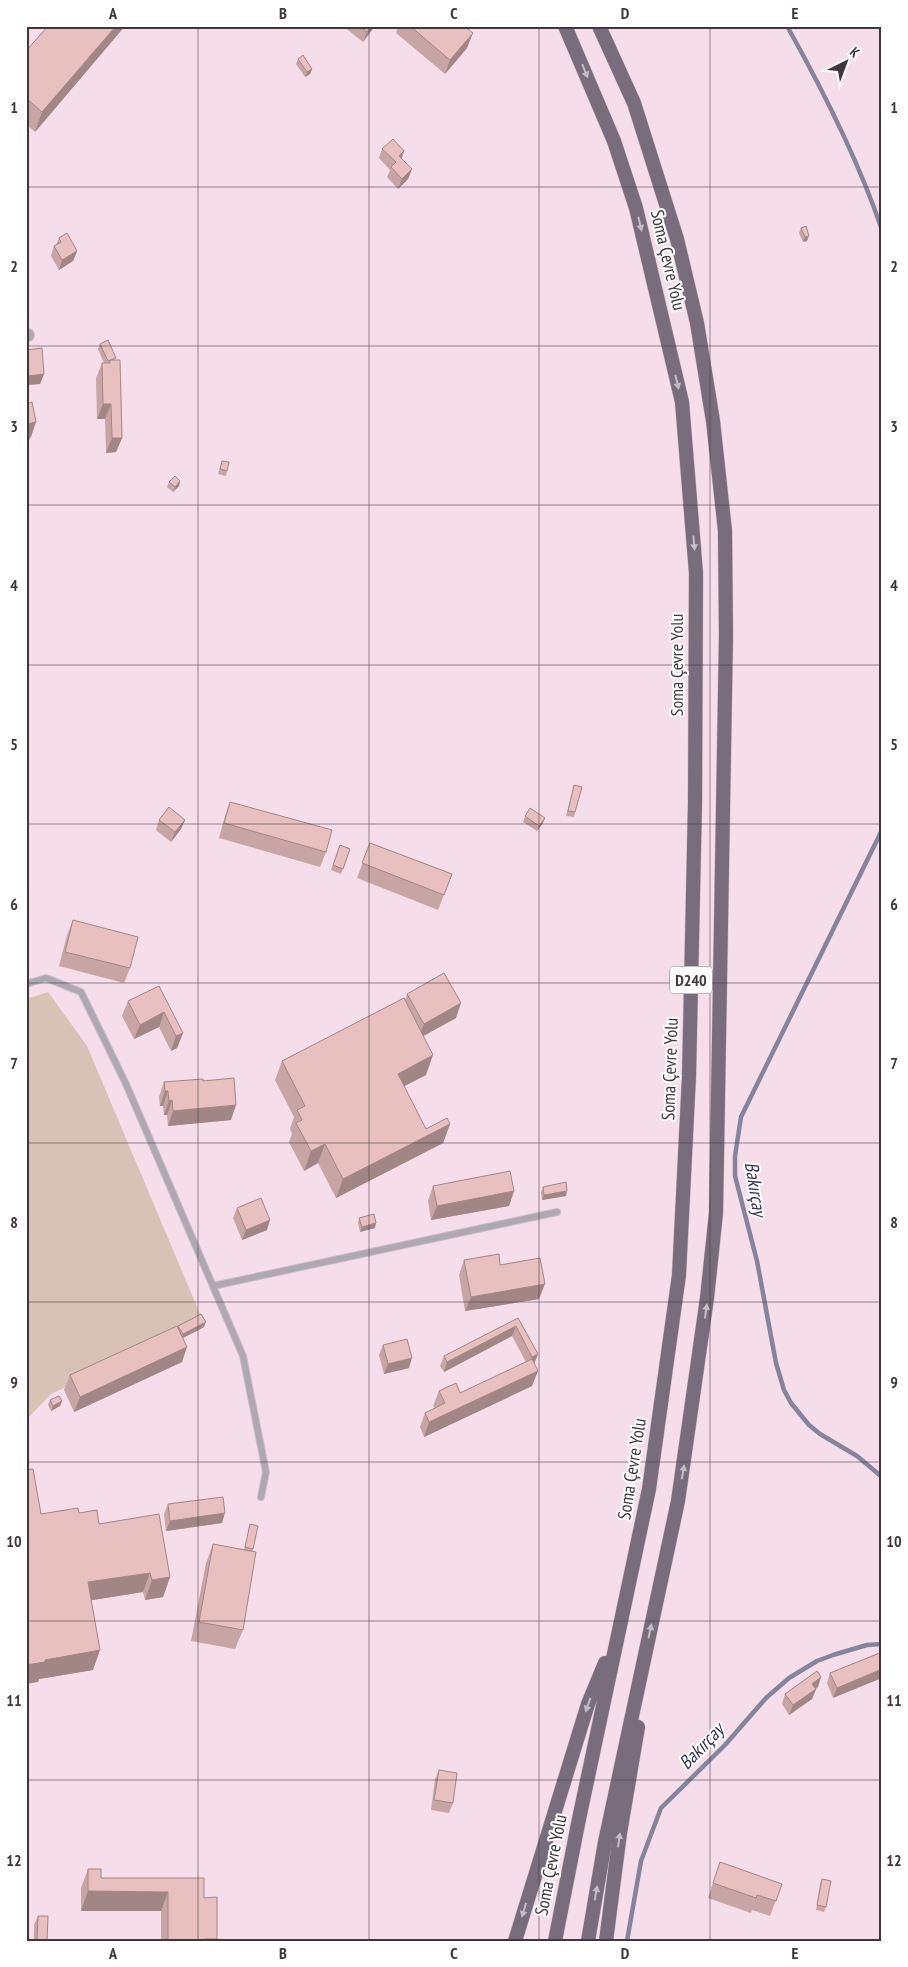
<svg xmlns="http://www.w3.org/2000/svg" width="908" height="1967" font-family="'PT Sans Narrow',sans-serif">
<style>
.green{fill:#d8c2b6}
.lines{fill:none;stroke-linecap:round;stroke-linejoin:round}
.stream{stroke:#86849c;stroke-width:4.5}
.service-casing{stroke:#d1bcc6;stroke-width:8}
.minor-casing{stroke:#d1bcc6;stroke-width:14}
.trunk-casing{stroke:#d1bcc6;stroke-width:15}
.service{stroke:#aea8b1;stroke-width:6}
.minor{stroke:#aea8b1;stroke-width:12}
.trunk{stroke:#786c7d;stroke-width:14}
.wall{fill:#c8a5a5}
.shaded-wall{fill:#a28686}
.building{fill:#e8c0c0;stroke:#a28686}
.oneway{fill:#c2bdc4}
.grid{fill:none;stroke:#40363b;stroke-width:1;stroke-opacity:0.55}
.labels{text-anchor:middle;stroke-width:4;stroke-linejoin:round;paint-order:stroke}
.shield{fill:#fff;stroke:#797276;stroke-width:1}
.shield-label{font-size:16px;font-weight:bold;fill:#40363b}
.street-label{font-size:18px;fill:#40363b;stroke:#fff}
.water-label{font-size:19px;font-style:italic;fill:#33325f;stroke:#fff}
.neatline{fill:none;stroke:#40363b;stroke-width:2}
.grid-label{font-size:16px;text-anchor:middle;font-weight:bold;fill:#40363b}
</style>
<rect width="100%" height="100%" fill="#f5dde9"/>
<!-- green -->
<path class="green" d="M48,992L87,1046L203,1321L51,1394L26,1420V999Z"/>
<g class="lines">
<!-- stream -->
<g class="stream">
<path d="M787,26C824,92 858,159 882,230"/>
<path d="M882,830L741,1117L735,1156V1176L757,1261L776,1363L784,1390L791,1403L809,1425L820,1434L857,1456L882,1477"/>
<path d="M627,1941L641,1861L661,1808L725,1745L766,1698L789,1678L817,1661L833,1655L867,1645L882,1644"/>
</g>
<defs>
<g id="service">
<path d="M26,984L46,978L81,992L126,1084L243,1356L266,1472L261,1497"/>
<path d="M213,1286L557,1212"/>
</g>
<path id="minor" d="M26,336L28,335"/>
<g id="trunk">
<path d="M515,1941L588,1704L605,1663"/>
<path d="M555,1941L579,1819L649,1489L679,1275L689,1076L695,803L696,573L682,402L636,208L614,141L565,26"/>
<path d="M588,1941L605,1842L678,1501L707,1298L716,1213L726,635L725,531L713,421L697,323L677,239L634,103L599,26"/>
<path d="M606,1941L620,1833L638,1727"/>
</g>
</defs>
<!-- service casing -->
<use href="#service" class="service-casing"/>
<!-- minor casing -->
<use href="#minor" class="minor-casing"/>
<!-- trunk casing -->
<use href="#trunk" class="trunk-casing"/>
<!-- service -->
<use href="#service" class="service"/>
<!-- minor -->
<use href="#minor" class="minor"/>
<!-- trunk -->
<use href="#trunk" class="trunk"/>
</g>
<!-- wall -->
<g class="wall">
<path d="M125,26L35,132L26,124V51Z"/>
<path d="M343,26H375L363,42Z"/>
<path d="M398,26H464L467,48L445,74L396,33Z"/>
<path d="M298,59L312,69L310,74L305,77L296,64Z"/>
<path d="M382,149L404,151L401,158L412,169L408,179L398,189L387,177L390,170L379,158Z"/>
<path d="M801,228L807,241L803,242L799,233Z"/>
<path d="M59,238L77,251L73,261L59,270L51,256L54,246L56,245Z"/>
<path d="M100,344L115,360L122,438L116,452L106,453L105,419H97L96,378L102,363H104L98,349Z"/>
<path d="M26,350L44,374L40,384L26,385Z"/>
<path d="M222,461L227,471L226,476L218,474Z"/>
<path d="M180,481L179,486L173,492L167,487L169,482Z"/>
<path d="M574,785L575,812L574,817L566,816Z"/>
<path d="M230,802L326,852L320,867L219,838L225,816Z"/>
<path d="M525,816L543,823L537,831L523,822Z"/>
<path d="M159,820H185L181,829L171,842L156,830Z"/>
<path d="M370,843L452,874L438,910L357,878Z"/>
<path d="M340,845L350,849L341,874L331,870Z"/>
<path d="M73,920L130,968L124,983L59,966L67,935Z"/>
<path d="M159,986L183,1033L177,1048L171,1051L159,1027L134,1039L122,1016L128,1001Z"/>
<path d="M407,994L456,1018L423,1036L426,1075L404,1086L426,1129L450,1124L443,1143L336,1198L318,1163L304,1171L289,1142L292,1134L290,1129L294,1117L275,1080L282,1061L405,1000Z"/>
<path d="M203,1081L231,1120L168,1126L167,1115H164L163,1106H160L159,1097L164,1082Z"/>
<path d="M433,1186L514,1191L509,1206L431,1220L428,1201Z"/>
<path d="M543,1187L566,1196L542,1200L541,1192Z"/>
<path d="M237,1208L267,1230L242,1240L233,1218Z"/>
<path d="M359,1218L375,1228L360,1232L358,1223Z"/>
<path d="M464,1260L500,1265L539,1299L465,1311L459,1275Z"/>
<path d="M518,1318L538,1354L534,1364L532,1386L424,1437L420,1427L425,1413L435,1408L433,1406L439,1391L460,1393L526,1362L512,1336L444,1372L440,1366L444,1356Z"/>
<path d="M178,1326L204,1327L183,1338L182,1362L74,1412L64,1390L70,1375L178,1328Z"/>
<path d="M383,1345L409,1368L384,1374L379,1355Z"/>
<path d="M50,1400L62,1401L60,1406L51,1411L48,1405Z"/>
<path d="M168,1504L222,1523L166,1531L164,1514Z"/>
<path d="M79,1513L99,1524L170,1577L163,1597L145,1600L143,1592L91,1600L93,1670L39,1679L38,1682L41,1514Z"/>
<path d="M250,1524L253,1549L243,1630L235,1649L191,1641L206,1563L213,1544L244,1550Z"/>
<path d="M882,1652L833,1698L827,1683L830,1673Z"/>
<path d="M821,1677L812,1699L789,1715L782,1704L785,1694Z"/>
<path d="M439,1770L453,1803L449,1813L431,1810L435,1779Z"/>
<path d="M720,1862L782,1884L770,1916L752,1910L751,1913L708,1898Z"/>
<path d="M88,1869L101,1878L204,1898L217,1939L216,1941H161V1911H81V1888Z"/>
<path d="M822,1879L826,1907L824,1912L816,1910L820,1884Z"/>
<path d="M38,1916L47,1941H34V1925Z"/>
</g>
<!-- shaded-wall -->
<g class="shaded-wall">
<path d="M116,26H125L35,132L42,112Z"/>
<path d="M371,26H375L363,42L367,32Z"/>
<path d="M473,33L467,48L445,74L450,60Z"/>
<path d="M312,69L310,74L305,77L307,72Z"/>
<path d="M404,151L401,161L399,156Z"/>
<path d="M412,169L408,179L398,189L402,179Z"/>
<path d="M809,236L807,241L803,242L805,237Z"/>
<path d="M77,251L73,261L59,270L62,260Z"/>
<path d="M44,374L40,384L26,385V380L28,376Z"/>
<path d="M103,404H111L105,419H97Z"/>
<path d="M36,422L31,437L26,438L27,424Z"/>
<path d="M26,438H30L26,449Z"/>
<path d="M112,438H122L116,452L106,453Z"/>
<path d="M180,481L179,486L173,492L175,487Z"/>
<path d="M545,818L543,823L537,831L539,826Z"/>
<path d="M185,820L181,829L171,842L175,832Z"/>
<path d="M461,1003L456,1018L418,1039L424,1024Z"/>
<path d="M164,1012L159,1027L134,1039L140,1025Z"/>
<path d="M183,1033L177,1048L171,1051L176,1036Z"/>
<path d="M433,1055L426,1075L391,1093L398,1074Z"/>
<path d="M165,1091H168L163,1106H160Z"/>
<path d="M172,1100L167,1115H164L169,1101Z"/>
<path d="M236,1105L231,1120L168,1126L173,1111Z"/>
<path d="M450,1124L443,1143L336,1198L343,1179Z"/>
<path d="M325,1144L318,1163L304,1171L311,1151Z"/>
<path d="M514,1191L509,1206L431,1220L437,1206Z"/>
<path d="M567,1191L566,1196L542,1200L544,1195Z"/>
<path d="M270,1220L267,1230L242,1240L246,1230Z"/>
<path d="M376,1223L375,1228L360,1232L362,1227Z"/>
<path d="M545,1284L539,1299L465,1311L471,1297Z"/>
<path d="M206,1322L204,1327L181,1339L183,1334Z"/>
<path d="M516,1326L512,1336L444,1372L447,1362Z"/>
<path d="M187,1347L182,1362L74,1412L80,1397Z"/>
<path d="M538,1354L534,1364L528,1367L532,1357Z"/>
<path d="M412,1358L409,1368L384,1374L388,1364Z"/>
<path d="M538,1371L532,1386L424,1437L429,1422Z"/>
<path d="M62,1401L60,1406L51,1411L53,1406Z"/>
<path d="M225,1513L222,1523L166,1531L170,1521Z"/>
<path d="M150,1573L143,1592L81,1602L88,1582Z"/>
<path d="M170,1577L163,1597L145,1600L152,1580Z"/>
<path d="M100,1650L93,1670L39,1679L38,1682L26,1684V1665L45,1660Z"/>
<path d="M882,1669V1678L833,1698L837,1688Z"/>
<path d="M821,1677L818,1687L808,1694L812,1684Z"/>
<path d="M816,1689L812,1699L789,1715L793,1705Z"/>
<path d="M88,1891L168,1892L161,1911H81Z"/>
<path d="M205,1939H217L216,1941H204Z"/>
</g>
<!-- building -->
<g class="building">
<path d="M48,26H116L42,112L26,98V51Z"/>
<path d="M360,26H371L367,32Z"/>
<path d="M410,26H464L473,33L450,60Z"/>
<path d="M303,55L312,69L307,72L298,59Z"/>
<path d="M393,139L404,151L399,156L412,169L402,179L391,167L396,162L382,149Z"/>
<path d="M806,226L809,236L805,237L801,228Z"/>
<path d="M67,233L77,251L62,260L54,246L61,242L59,238Z"/>
<path d="M108,340L116,358L108,361L100,344Z"/>
<path d="M42,348L44,374L28,376L26,350Z"/>
<path d="M110,360H120L122,438H112L111,404H103L102,363H110Z"/>
<path d="M32,402L36,422L27,424L30,438H26V404Z"/>
<path d="M222,461L229,462L227,471L220,469Z"/>
<path d="M175,476L180,481L175,487L169,482Z"/>
<path d="M574,785L582,787L575,812L568,811Z"/>
<path d="M230,802L332,830L326,852L224,823Z"/>
<path d="M169,807L185,820L175,832L159,820Z"/>
<path d="M530,808L545,818L539,826L525,816Z"/>
<path d="M370,843L452,874L444,895L362,863Z"/>
<path d="M340,845L350,849L343,869L333,865Z"/>
<path d="M73,920L138,937L130,968L65,952Z"/>
<path d="M444,973L461,1003L424,1024L407,994Z"/>
<path d="M159,986L183,1033L176,1036L164,1012L140,1025L128,1001Z"/>
<path d="M404,998L433,1055L398,1074L426,1129L447,1118L450,1124L343,1179L325,1144L311,1151L296,1123L302,1120L297,1110L305,1106L282,1061Z"/>
<path d="M234,1078L236,1105L173,1111L172,1100L169,1101L168,1091H165L164,1082L203,1079V1081Z"/>
<path d="M510,1171L514,1191L437,1206L433,1186Z"/>
<path d="M566,1182L567,1191L544,1195L543,1187Z"/>
<path d="M261,1198L270,1220L246,1230L237,1208Z"/>
<path d="M374,1214L376,1223L362,1227L359,1218Z"/>
<path d="M499,1254L500,1265L540,1258L545,1284L471,1297L464,1260Z"/>
<path d="M201,1314L206,1322L183,1334L178,1326Z"/>
<path d="M518,1318L538,1354L532,1357L516,1326L447,1362L444,1356Z"/>
<path d="M177,1326L187,1347L80,1397L70,1375Z"/>
<path d="M407,1339L412,1358L388,1364L383,1345Z"/>
<path d="M532,1359L538,1371L429,1422L425,1413L445,1403L439,1391L456,1383L460,1393Z"/>
<path d="M59,1396L62,1401L53,1406L50,1400Z"/>
<path d="M33,1469L41,1514L78,1508L79,1513L97,1510L99,1524L159,1514L170,1577L152,1580L150,1573L88,1582L100,1650L45,1660V1662L26,1665V1470Z"/>
<path d="M223,1497L225,1513L170,1521L168,1504Z"/>
<path d="M250,1524L258,1526L253,1549L245,1547Z"/>
<path d="M213,1544L256,1552L243,1630L199,1622Z"/>
<path d="M882,1652V1669L837,1688L830,1673Z"/>
<path d="M817,1671L821,1677L812,1684L816,1689L793,1705L785,1694Z"/>
<path d="M439,1770L457,1773L453,1803L434,1800Z"/>
<path d="M720,1862L782,1884L776,1901L757,1895L756,1898L713,1883Z"/>
<path d="M88,1869H101V1878H204V1898L217,1897V1939H205V1941H168V1892L88,1891Z"/>
<path d="M822,1879L831,1881L826,1907L817,1905Z"/>
<path d="M26,1914L27,1940H26Z"/>
<path d="M38,1916H48L47,1941H37Z"/>
</g>
<!-- one-way arrows -->
<defs><path id="oneway-solid" d="M-6-.8H1V-3.2L6.5 0L1 3.2V.8H-6Z" transform="scale(1.25)"/></defs>
<g class="oneway">
<use href="#oneway-solid" transform="translate(585 71) rotate(68)"/>
<use href="#oneway-solid" transform="translate(640 224) rotate(77)"/>
<use href="#oneway-solid" transform="translate(677 382) rotate(77)"/>
<use href="#oneway-solid" transform="translate(694 543) rotate(85)"/>
<use href="#oneway-solid" transform="translate(706 1311) rotate(-82)"/>
<use href="#oneway-solid" transform="translate(683 1472) rotate(-81)"/>
<use href="#oneway-solid" transform="translate(650 1631) rotate(-78)"/>
<use href="#oneway-solid" transform="translate(588 1705) rotate(109)"/>
<use href="#oneway-solid" transform="translate(619 1840) rotate(-82)"/>
<use href="#oneway-solid" transform="translate(596 1893) rotate(-80)"/>
<use href="#oneway-solid" transform="translate(524 1910) rotate(106)"/>
</g>
<!-- grid -->
<path class="grid" d="M198,26V1941M369,26V1941M539,26V1941M710,26V1941M26,187H882M26,346H882M26,505H882M26,665H882M26,824H882M26,983H882M26,1143H882M26,1302H882M26,1462H882M26,1621H882M26,1780H882"/>
<g class="labels">
<!-- shield labels -->
<rect class="shield" x="670" y="966.5" width="42" height="27" rx="4"/>
<g class="shield-label">
<text x="691" y="986">D240</text>
</g>
<!-- street labels -->
<g class="street-label">
<text transform="translate(668 260) rotate(77)" y="6">Soma Çevre Yolu</text>
<text transform="translate(677 665) rotate(-90)" y="6">Soma Çevre Yolu</text>
<text transform="translate(670 1069) rotate(-88)" y="6">Soma Çevre Yolu</text>
<text transform="translate(632 1469) rotate(-81)" y="6">Soma Çevre Yolu</text>
<text transform="translate(551 1865) rotate(-79)" y="6">Soma Çevre Yolu</text>
</g>
<!-- water labels -->
<g class="water-label">
<text transform="translate(756 1189) rotate(81)" y="7">Bakırçay</text>
<text transform="translate(701 1746) rotate(-46)" y="7">Bakırçay</text>
</g>
</g>
<!-- border -->
<rect width="908" height="1967" fill="none" stroke="#ffffff" stroke-width="55"/>
<!-- north arrow -->
<g transform="translate(846 62) rotate(42)" stroke="#ffffff" stroke-width="4" paint-order="stroke">
<path d="M0-4L9 19L0 12L-9 19Z" fill="#40363b"/>
<text y="-8" font-size="14" font-weight="bold" text-anchor="middle" fill="#40363b">K</text>
</g>
<rect x="28" y="28" width="852" height="1912" class="neatline"/>
<g class="grid-label">
<text x="113" y="19">A</text>
<text x="283" y="19">B</text>
<text x="454" y="19">C</text>
<text x="625" y="19">D</text>
<text x="795" y="19">E</text>
<text x="14" y="113">1</text>
<text x="894" y="113">1</text>
<text x="14" y="272">2</text>
<text x="894" y="272">2</text>
<text x="14" y="432">3</text>
<text x="894" y="432">3</text>
<text x="14" y="591">4</text>
<text x="894" y="591">4</text>
<text x="14" y="750">5</text>
<text x="894" y="750">5</text>
<text x="14" y="910">6</text>
<text x="894" y="910">6</text>
<text x="14" y="1069">7</text>
<text x="894" y="1069">7</text>
<text x="14" y="1228">8</text>
<text x="894" y="1228">8</text>
<text x="14" y="1388">9</text>
<text x="894" y="1388">9</text>
<text x="14" y="1547">10</text>
<text x="894" y="1547">10</text>
<text x="14" y="1706">11</text>
<text x="894" y="1706">11</text>
<text x="14" y="1866">12</text>
<text x="894" y="1866">12</text>
<text x="113" y="1959">A</text>
<text x="283" y="1959">B</text>
<text x="454" y="1959">C</text>
<text x="625" y="1959">D</text>
<text x="795" y="1959">E</text>
</g>
</svg>
